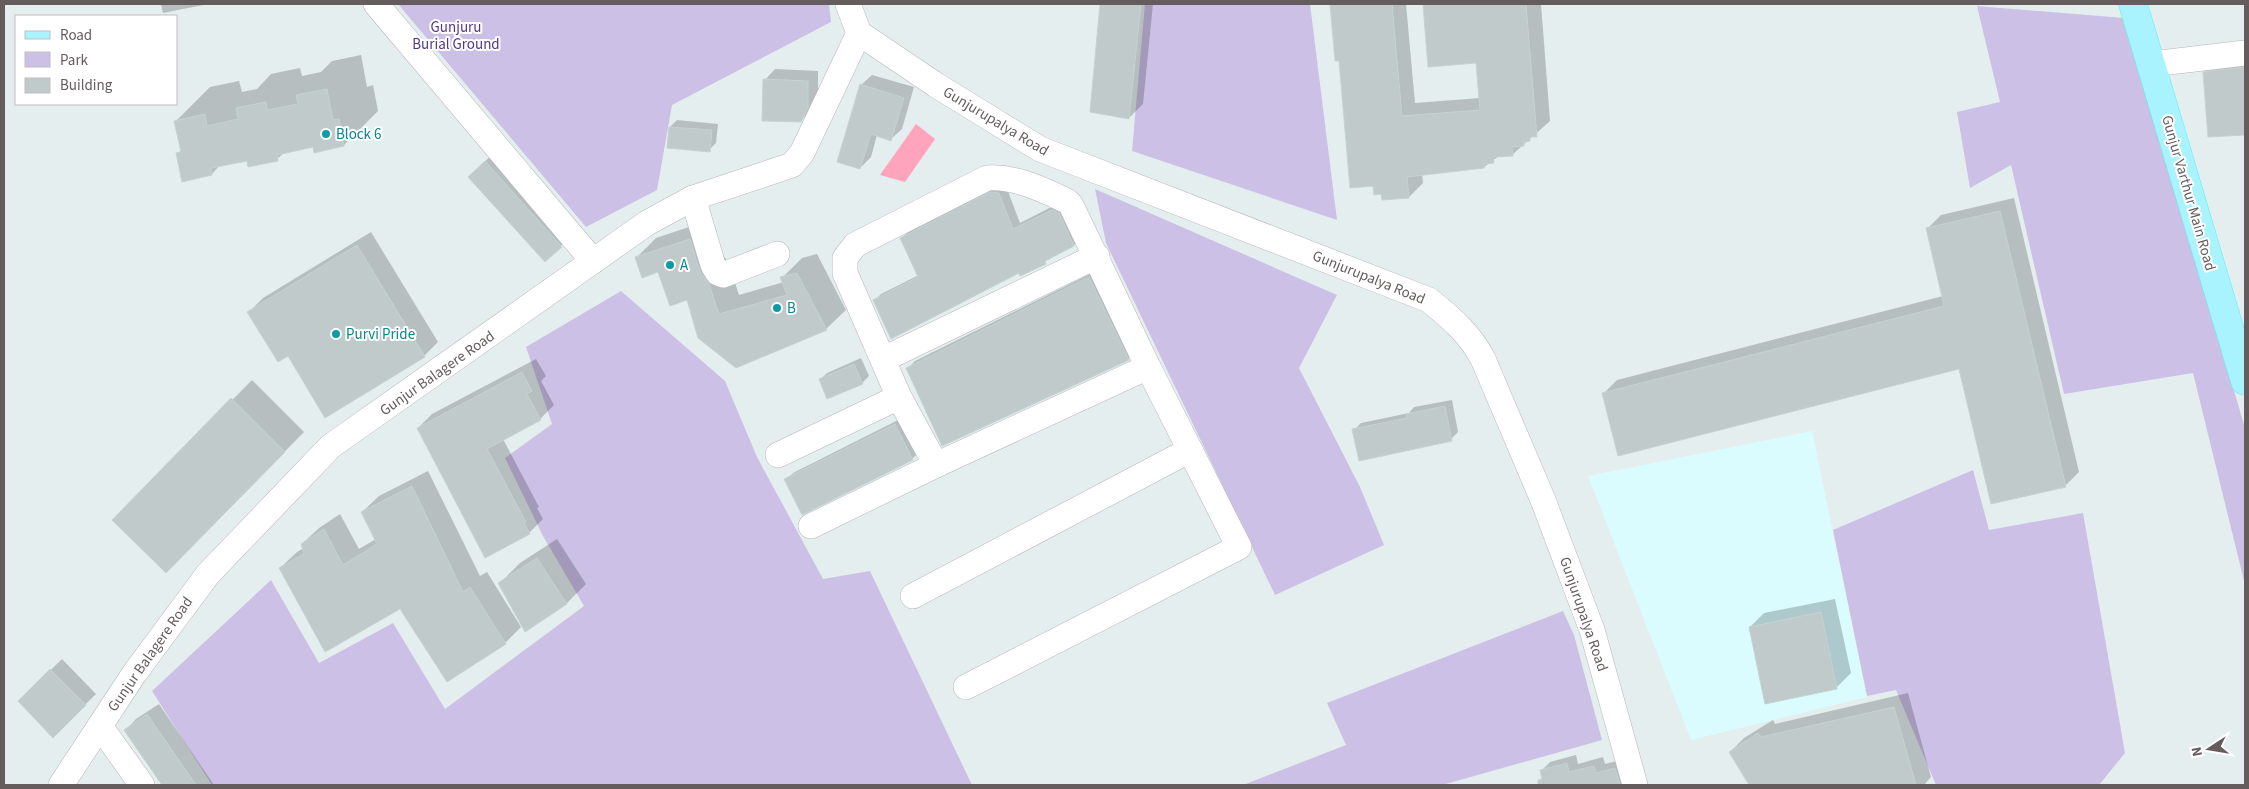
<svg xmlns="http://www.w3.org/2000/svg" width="2249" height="789" font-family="'Source Sans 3',sans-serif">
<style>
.commercial{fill:#dafcfe}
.green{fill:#ccc0e6}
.water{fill:#ffa4bc}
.shadow{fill:#0003}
.building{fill:#c0caca;stroke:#c2d4d3}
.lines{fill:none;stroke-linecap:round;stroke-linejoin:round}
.minor-casing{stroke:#bbb5b5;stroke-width:26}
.major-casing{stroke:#5af0f2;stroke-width:29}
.minor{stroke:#fff;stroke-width:25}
.major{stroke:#a9f3ff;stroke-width:28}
.culture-dot{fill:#0f9aa8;stroke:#fff;stroke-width:2}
.labels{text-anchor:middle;stroke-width:4;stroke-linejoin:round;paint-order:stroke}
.park-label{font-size:15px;fill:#53368a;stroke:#fff}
.street-label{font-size:15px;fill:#655c5d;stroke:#fff}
.culture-label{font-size:15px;fill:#0d838f;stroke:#fff;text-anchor:start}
</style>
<rect width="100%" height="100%" fill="#e4eeef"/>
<!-- commercial -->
<path class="commercial" d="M1812,431L1867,697L1691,740L1588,476Z"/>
<!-- green -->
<g class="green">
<path d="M398,4H829L831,22L672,105L657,190L586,227Z"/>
<path d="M1145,4H1310L1337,220L1132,151Z"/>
<path d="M1977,6L2124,18L2245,428V585L2193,373L2064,394L2011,165L1970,188L1957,112L2000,102Z"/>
<path d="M1095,189L1337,295L1299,368L1360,487L1384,545L1275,595L1106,243Z"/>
<path d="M621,291L725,381L757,457L823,579L870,571L972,785H212L152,691L271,580L319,663L393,623L445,709L584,606L543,536L505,458L552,424L526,347Z"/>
<path d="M1973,470L1989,530L2083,513L2125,753L2099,785H1936L1896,690L1867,696L1833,530Z"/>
<path d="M1563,611L1574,635L1602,740L1442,785H1243L1346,745L1327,703Z"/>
</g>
<!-- water -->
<path class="water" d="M916,124L935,139L905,182L880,175Z"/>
<!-- shadow -->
<g class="shadow">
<path d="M161,4H208L163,13Z"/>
<path d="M1101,4H1153L1143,104L1129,118L1091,111Z"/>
<path d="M1331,4H1406L1415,103L1480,98L1477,61L1429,65L1424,4H1541L1550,121L1512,155L1499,156L1484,167L1422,174L1423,183L1409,197L1340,60H1336Z"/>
<path d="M361,55L367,87L373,85L378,111L344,145L314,146L285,152L277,159L248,160L220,165L212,174L177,154L182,149L176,121L210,87L239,81L242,92L257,89L271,74L300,68L302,76L321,72L332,61Z"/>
<path d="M2245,56V133L2209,136L2204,73L2218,59Z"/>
<path d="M775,69L818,71V96L811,110L800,121L765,80Z"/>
<path d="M872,75L914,87L902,129L891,139L877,135L871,157L860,168L861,85Z"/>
<path d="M677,120L718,124L716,143L709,150L670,127Z"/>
<path d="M496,151L572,235L545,261L480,166Z"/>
<path d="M998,186H1006L1020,223L1059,203L1081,238L1074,245L1021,275L1019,272L874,301L881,294L919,275L902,238L909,231Z"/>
<path d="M2014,198L2079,472L2065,486L1960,367L1603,394L1617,380L1943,296L1927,229L1941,215Z"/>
<path d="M710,220L719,249L729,264L739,295L784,282L782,278L802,258L817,254L846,310L826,329L737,367L687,298L659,271L636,258L656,238Z"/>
<path d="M371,232L438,342L424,356L288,354L249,312L263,298Z"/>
<path d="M1096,271L1135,352L1128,359L908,368L915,361Z"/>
<path d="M861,358L869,376L862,383L820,380L827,373Z"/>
<path d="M536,359L546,376L541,381L554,405L540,419L503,439L539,507L537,508L543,519L529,533L418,428L432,414Z"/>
<path d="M252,380L304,432L166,572L114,520Z"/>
<path d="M1452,400L1458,432L1451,439L1354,430L1361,423L1409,413L1414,407Z"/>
<path d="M902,418L919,452L912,459L786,480L793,473Z"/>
<path d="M428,471L480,576L487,572L521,627L505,643L401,607L280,568L297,552L304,548L302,544L319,528L340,514L359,549L376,539L362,512L379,496Z"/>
<path d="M557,539L586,584L567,603L500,583L520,563Z"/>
<path d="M1835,599L1851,673L1837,687L1766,702L1750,627L1764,613Z"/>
<path d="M62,659L96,694L53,736L19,701Z"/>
<path d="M1908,693L1931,777L1924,785H1751L1730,752L1744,738L1773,720L1775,724Z"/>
<path d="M159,704L214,785H163L126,730L136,719Z"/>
<path d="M1576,755L1578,764L1603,757L1605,764L1624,759L1632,785H1545L1541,771L1550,762Z"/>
</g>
<!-- building -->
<g class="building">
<path d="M1100,4H1141L1129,119L1090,112Z"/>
<path d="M1330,4H1392L1402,116L1480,110L1476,63L1428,67L1423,4H1526L1537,137H1530V141L1524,142V146L1512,147L1513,156L1493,157L1494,163L1484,164V168L1407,177L1409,198L1382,200L1381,194L1374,195L1373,186L1350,188L1339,61H1335Z"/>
<path d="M2245,67V135L2208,137L2203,72Z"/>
<path d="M763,79L808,81V108L801,122L762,121Z"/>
<path d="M860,84L904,98L891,141L871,134L860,169L837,162Z"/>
<path d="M327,89L333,120L339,119L344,146L314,153L313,147L277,155L278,161L248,167L247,161L211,168L212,175L182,182L176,153L181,152L174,121L205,114L207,126L238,119L236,108L266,102L267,110L298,104L296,95Z"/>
<path d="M669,127L712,130L710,152L667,148Z"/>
<path d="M485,161L562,247L545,262L468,177Z"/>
<path d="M990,192L999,193L1013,229L1052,210L1059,213L1074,246L1045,261L1046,264L1020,276L1019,273L891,339L873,300L918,277L900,238Z"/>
<path d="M2000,211L2066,487L1991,504L1959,369L1618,456L1602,393L1944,306L1926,228Z"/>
<path d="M690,239L699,269L709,284L719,314L787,295L780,277L797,273L827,330L736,368L698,338L687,300L670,306L658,272L642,278L635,257Z"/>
<path d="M357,245L425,357L325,418L288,356L278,362L247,312Z"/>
<path d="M1089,277L1129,360L942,446L906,368Z"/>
<path d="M854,364L863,384L827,399L819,379Z"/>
<path d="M522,372L532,391L527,394L541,420L487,449L526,522L524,523L530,534L485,558L417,428Z"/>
<path d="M231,398L285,452L166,573L112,520Z"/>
<path d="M1445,406L1452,441L1359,461L1352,429L1407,418L1406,414Z"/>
<path d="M895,424L913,460L802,515L784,479Z"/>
<path d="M412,486L463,592L470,587L506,644L447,682L400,609L325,652L279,568L304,554L301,544L324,529L343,565L377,544L361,512Z"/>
<path d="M537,558L567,604L525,632L498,583Z"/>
<path d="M1821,612L1837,689L1765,704L1749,627Z"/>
<path d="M50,669L86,705L53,738L18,701Z"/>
<path d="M1894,707L1916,785H1749L1729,752L1758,733L1761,737Z"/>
<path d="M147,714L196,785H162L124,730Z"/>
<path d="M1567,763L1569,772L1594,766L1596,773L1615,768L1620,785H1538V780L1542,779L1540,770Z"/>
</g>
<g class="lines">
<defs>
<g id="minor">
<path d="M376,4L593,261"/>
<path d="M848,4L859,33L936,85L1040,149L1429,300C1451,318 1470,334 1483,359L1543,500L1592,630L1635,785"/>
<path d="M2152,64L2245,53"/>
<path d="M693,198L713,265L718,273L723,275L777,254"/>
<path d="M884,359L1097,256"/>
<path d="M778,455L899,397"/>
<path d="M936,465L899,397L845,273V258L855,245L987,178C1015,176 1041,189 1067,201L1071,205L1148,367L1239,547L966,687"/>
<path d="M811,526L936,465L1148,367"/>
<path d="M913,596L1190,450"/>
<path d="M100,726L142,785"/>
<path d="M61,785L134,674L208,574L331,446L647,223L693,198L792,165L802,153L859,33"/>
</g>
<path id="major" d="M2133,4L2245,381"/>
</defs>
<!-- minor casing -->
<use href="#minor" class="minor-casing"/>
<!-- major casing -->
<use href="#major" class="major-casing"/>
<!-- minor -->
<use href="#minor" class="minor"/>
<!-- major -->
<use href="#major" class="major"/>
</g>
<!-- markers -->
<g class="culture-dot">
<circle cx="326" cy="134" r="5"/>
<circle cx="670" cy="265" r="5"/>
<circle cx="777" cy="308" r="5"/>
<circle cx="336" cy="334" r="5"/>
</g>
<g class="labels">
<!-- park labels -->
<g class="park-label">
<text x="456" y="32">Gunjuru<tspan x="456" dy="17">Burial Ground</tspan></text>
</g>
<!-- street labels -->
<g class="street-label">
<text transform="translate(996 121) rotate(31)" y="5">Gunjurupalya Road</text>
<text transform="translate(2189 193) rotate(74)" y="5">Gunjur Varthur Main Road</text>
<text transform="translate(1369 277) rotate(22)" y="5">Gunjurupalya Road</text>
<text transform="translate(437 373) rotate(-35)" y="5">Gunjur Balagere Road</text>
<text transform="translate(1584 614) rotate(71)" y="5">Gunjurupalya Road</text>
<text transform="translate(150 654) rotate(-55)" y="5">Gunjur Balagere Road</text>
</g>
<!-- culture labels -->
<g class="culture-label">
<text x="336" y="139">Block 6</text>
<text x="680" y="270">A</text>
<text x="787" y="313">B</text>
<text x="346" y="339">Purvi Pride</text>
</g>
</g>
<!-- border -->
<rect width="2249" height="789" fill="none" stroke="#655c5d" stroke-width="10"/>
<!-- legend -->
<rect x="15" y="15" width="162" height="90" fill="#ffffff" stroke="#c1bebe"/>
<rect x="25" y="31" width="25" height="8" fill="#a9f3ff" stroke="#c1bebe"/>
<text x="60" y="40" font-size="15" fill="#655c5d">Road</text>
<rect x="25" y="52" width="25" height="15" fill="#ccc0e6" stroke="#c1bebe"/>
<text x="60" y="65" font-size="15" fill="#655c5d">Park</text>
<rect x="25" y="78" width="25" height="15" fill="#c0caca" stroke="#c1bebe"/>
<text x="60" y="90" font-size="15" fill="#655c5d">Building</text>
<!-- north arrow -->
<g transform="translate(2209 749) rotate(258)" stroke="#ffffff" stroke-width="4" paint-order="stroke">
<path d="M0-4L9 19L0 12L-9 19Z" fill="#655c5d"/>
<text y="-8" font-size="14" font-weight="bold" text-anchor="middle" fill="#655c5d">N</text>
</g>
</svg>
